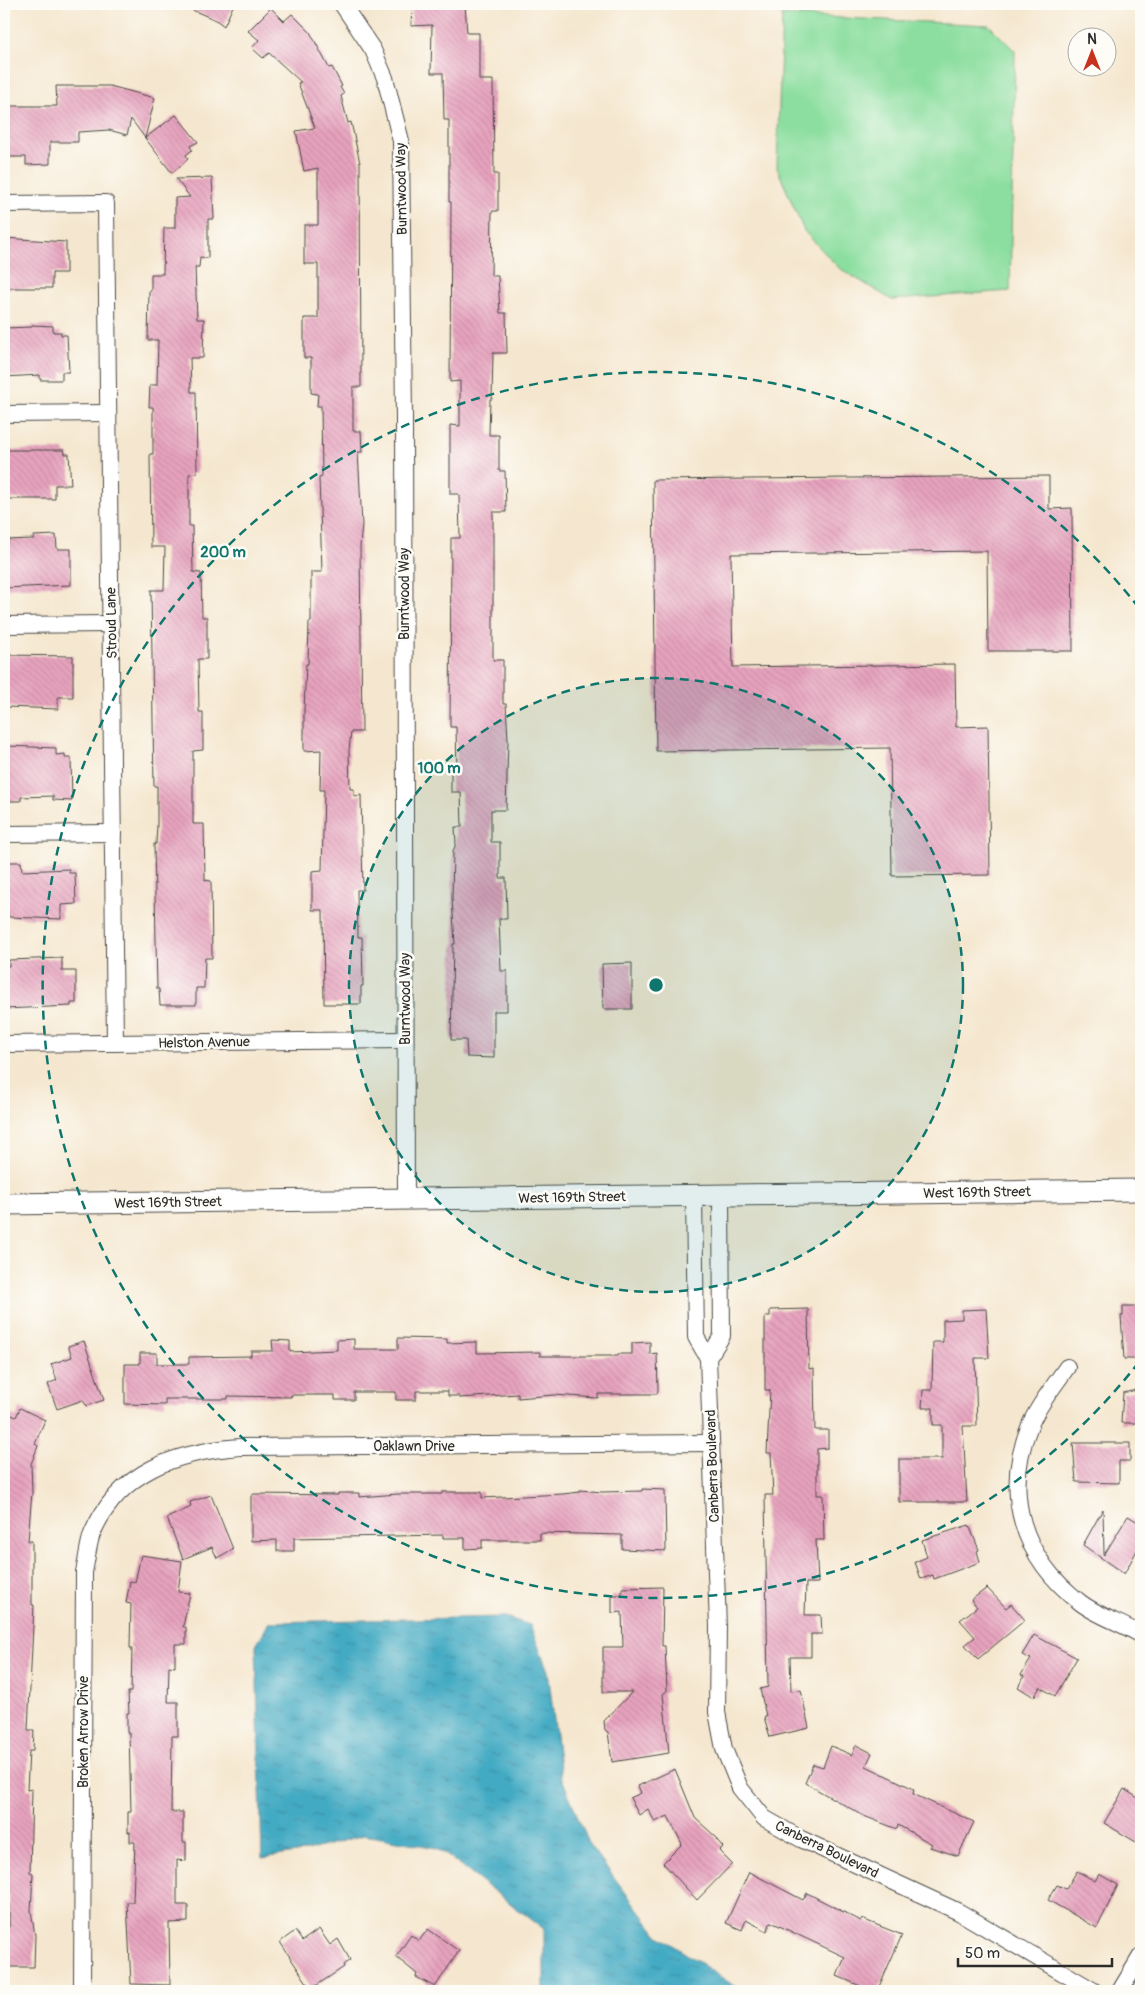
<svg xmlns="http://www.w3.org/2000/svg" width="1145" height="1995" font-family="Pangolin,sans-serif">
<style>
.green{fill:#8bde9f;stroke:#5b8465}
.water{fill:url(#water-ripples);stroke:#376a77}
.building{fill:url(#building-back-hatch)}
.lines{fill:none;stroke-linecap:round;stroke-linejoin:round}
.minor-casing{stroke:#494744;stroke-width:18}
.tertiary-casing{stroke:#494744;stroke-width:23}
.minor{stroke:#fff;stroke-width:16}
.tertiary{stroke:#fff;stroke-width:21}
.ring{fill:none;stroke:#0f766e;stroke-width:2.5;stroke-dasharray:9 6}
.labels{text-anchor:middle;stroke-width:5;stroke-linejoin:round;paint-order:stroke}
.street-label{font-size:14px;fill:#2b2b2b;stroke:#fdfcf7}
.centre{fill:#0f766e;stroke:#fdfcf7;stroke-width:2.5}
.ring-label{font-size:15px;text-anchor:middle;font-weight:bold;fill:#0f766e;stroke:#fdfcf7;stroke-width:5;stroke-linejoin:round;paint-order:stroke}
</style>
<defs>
<pattern id="water-ripples" width="26" height="14" patternUnits="userSpaceOnUse" patternTransform="scale(1.25)"><rect width="26" height="14" fill="#43aac3"/><path d="M2 4q2-2 4 0t4 0M15 11q2-2 4 0t4 0" fill="none" stroke="#388b9f"/></pattern>
<pattern id="building-back-hatch" width="6" height="6" patternUnits="userSpaceOnUse" patternTransform="scale(1.25)"><rect width="6" height="6" fill="#e7a3be"/><path d="M-1 5l2 2M0 0l6 6M5-1l2 2" fill="none" stroke="#c68ca3"/></pattern>
</defs>
<rect width="100%" height="100%" fill="#fdfcf7"/>
<filter id="ink" filterUnits="userSpaceOnUse"><feTurbulence type="fractalNoise" baseFrequency=".02" numOctaves="2"/><feDisplacementMap in="SourceGraphic" scale="10" xChannelSelector="R" yChannelSelector="G"/><feConvolveMatrix kernelMatrix="1 2 1 2 8 2 1 2 1" color-interpolation-filters="sRGB"/></filter>
<filter id="wash" filterUnits="userSpaceOnUse"><feTurbulence type="fractalNoise" baseFrequency=".0096" numOctaves="4" result="noise"/><feDisplacementMap in="SourceGraphic" scale="20" xChannelSelector="R" yChannelSelector="G"/><feGaussianBlur stdDeviation="1.12" result="paint"/><feColorMatrix in="noise" values="0 0 0 0 0 0 0 0 0 0 0 0 0 0 0 0 0 1.4 0 .05"/><feComposite in="paint" operator="in"/></filter>
<g filter="url(#wash)">
<rect width="100%" height="100%" fill="#f5e7cf"/>
<!-- green -->
<path class="green" d="M782,15L989,25L1015,51L1010,291L892,300L839,268L804,231L777,168Z"/>
<!-- water -->
<path class="water" d="M505,1617L530,1625L548,1671L561,1776L590,1846L658,1935L742,1991H544V1929L437,1848L364,1835L303,1852L262,1858L256,1646L269,1622Z"/>
<g id="blocks">
<!-- building -->
<g class="building">
<path d="M178,4H234L224,26L216,20Z"/>
<path d="M412,4H465L467,33H479V80H493L494,174H498V211H492L491,276H498L500,313H506L507,353H493L492,399H490L489,435H499V471H505L506,512H493V660H503V704H506L508,740L506,810H491V842H500V878H506L507,919H499L501,971H507V1011H494V1058L467,1057L466,1040H451L453,944H455L452,899L453,851L456,844L455,827H462L461,792H451V771H457L456,727H450L451,538H460L459,494H450V425L460,426V381L450,382L451,202H449V120H444L443,73H431L432,25L411,26Z"/>
<path d="M271,8L284,21L292,14L310,32L329,68L332,67L342,86L340,87L344,94L341,96L348,123L351,122L360,163L361,387H353V431H361L362,452H358L362,525L360,546L362,732H351L349,750L350,789H354V796L361,795L363,890H357L358,937H362L363,986H361V1004H324L323,910H312V871L322,870L324,790H320L321,750L304,751V711L306,664H308L309,622H311V572H322L319,478L322,477L321,406H317L318,394L311,393V358H304V318H318V264H304V225H318V168L304,171L296,131L315,128L298,83L301,82L269,53L263,58L252,48L259,40L248,31Z"/>
<path d="M56,86H110L155,98L145,138L131,119L127,135L109,130L78,132V142H50V164L26,165V157H8V106H57Z"/>
<path d="M176,115L198,142L190,146L192,150L186,155L188,159L172,173L145,138Z"/>
<path d="M212,178L214,219H208V258L200,257L199,267H195L197,319H204L203,358H190L191,392H196L197,473L189,474V526H192L193,572L201,573L202,617H207V659H198L199,712H203V750L193,751V824H204L205,880L211,881L212,958H205L204,988H196V1005H160L159,989H157L154,844H156L157,825V786H154L151,590H164L165,547H151L150,454H153V407H149L150,385H157L158,340H148L149,291H151V274H163L164,228H175V198L190,197L176,179Z"/>
<path d="M4,238L66,242V273H52V288H4Z"/>
<path d="M32,325L53,326V332H61V335H67L69,372H62V380H40V375L4,377V328L32,327Z"/>
<path d="M4,450H64L65,454H69L71,485H55V499H4Z"/>
<path d="M1049,476V509L1072,508L1073,651H988L987,551L731,554L733,667L955,664L956,727L988,726L990,875L892,876L890,748L656,751L653,480Z"/>
<path d="M56,535L57,549H71V585L4,588V540L34,539V536Z"/>
<path d="M4,655L73,656V697H58V709L7,707V701H4Z"/>
<path d="M7,746L56,748V755L65,754V758H71L72,801L53,800V796L21,797V801H4V753H7Z"/>
<path d="M4,862H21L22,871L69,869V873H75L76,904L61,905V919L9,917L8,912H4Z"/>
<path d="M62,958V971H76V1003H71V1006L4,1009V966H9V960Z"/>
<path d="M632,963V1009H603L602,964Z"/>
<path d="M1123,1306H1141V1359H1124L1121,1316H1123Z"/>
<path d="M808,1309L809,1369L814,1368L815,1430H828V1448L817,1449V1495H823L824,1540H816L818,1583H806L805,1615H821L822,1634H811V1657H790L791,1691L801,1690L809,1728L770,1737L764,1717L766,1716L760,1689L768,1687L765,1495H773L771,1453H767L770,1390H765V1316H770V1310Z"/>
<path d="M986,1309L989,1358H975L977,1426H963L967,1502H899V1459H942V1425H933V1408H922L923,1390H932L933,1342H943V1320L962,1319V1310Z"/>
<path d="M398,1338L447,1339V1343L477,1342V1353L540,1352V1356H618V1354H632V1343L650,1342V1354L657,1353L658,1390L657,1394H598V1398L554,1395L518,1398V1394L459,1398V1396H448V1391H416V1400H396V1392H354V1400H335V1395H291V1397L228,1396V1399H165V1405L125,1404V1364H140V1353H157V1364H189V1357L251,1356V1351H273L272,1340L290,1341V1352L337,1350V1340L354,1339V1349H398Z"/>
<path d="M84,1341L104,1400L86,1406L83,1400L57,1409L48,1384L57,1380L51,1364L72,1357L68,1346Z"/>
<path d="M1141,1389V1423H1121L1123,1393Z"/>
<path d="M20,1408L45,1420L35,1444L38,1446L31,1464L32,1492L28,1541H32V1605H34L28,1730H34L33,1751H29L27,1790L32,1789L30,1872L33,1873L31,1911L35,1935L34,1967H4V1926L9,1927V1894H4V1411L16,1417Z"/>
<path d="M1073,1443H1130V1461H1119V1483L1076,1482Z"/>
<path d="M642,1489L665,1490L666,1551L622,1549V1535L540,1533V1540H482V1548L465,1549V1538H443V1535L294,1538V1551H277V1540L251,1541V1496L254,1494L338,1495V1493H359V1497L398,1494H442V1492H482V1498L563,1494L580,1492V1490L602,1492L642,1491Z"/>
<path d="M211,1495L233,1549L217,1558L212,1547L183,1559L167,1518L191,1507L190,1502Z"/>
<path d="M1103,1509L1104,1555L1128,1516L1141,1524V1543L1124,1574L1083,1545Z"/>
<path d="M969,1525L979,1550L977,1551L980,1562L934,1579L933,1575L921,1579L915,1562L927,1557L922,1540Z"/>
<path d="M141,1555L182,1561L178,1592L190,1593L183,1627H186V1644H175V1667L169,1666L168,1702H178V1736H172L171,1812H183V1842H186V1861L177,1860V1905H188V1922L169,1923L170,1985L131,1984L127,1902H133L135,1842H130V1832H128V1812H131L129,1733H127V1713H129L128,1692H131L132,1648H130L131,1604L126,1603L130,1581L135,1582Z"/>
<path d="M663,1587L662,1646H665L667,1691L663,1694L669,1753L612,1762L608,1732L605,1730L604,1721L632,1692H603V1647H623L622,1612L612,1613V1595H622V1588Z"/>
<path d="M987,1588L1006,1608L1011,1604L1025,1620L978,1659L965,1645L975,1637L960,1620L977,1607L971,1600Z"/>
<path d="M1034,1635L1077,1658L1055,1696L1040,1687L1034,1697L1018,1687L1024,1676L1021,1675L1031,1659L1022,1655Z"/>
<path d="M856,1745L872,1753L866,1766L914,1789L913,1794L974,1822L958,1856L930,1847L932,1844L898,1825L897,1829L864,1816L805,1783L813,1764L823,1767L831,1746L852,1755Z"/>
<path d="M675,1769L695,1818L717,1838L716,1839L723,1847L719,1851L732,1864L697,1900L663,1863L682,1844L668,1816L655,1822L648,1809L639,1815L630,1798L641,1793L638,1786Z"/>
<path d="M1124,1789L1141,1800V1845L1104,1823Z"/>
<path d="M1077,1871L1095,1881L1099,1874L1118,1885L1097,1928L1048,1900L1057,1885L1066,1889Z"/>
<path d="M749,1872L803,1900L807,1893L861,1921L862,1919L902,1935L877,1991H872L837,1976L845,1957L771,1922L767,1931L746,1920L742,1930L726,1923Z"/>
<path d="M319,1929L330,1945L338,1939L350,1960L343,1965L344,1967L311,1989L280,1942L295,1931L302,1941Z"/>
<path d="M428,1929L459,1951L435,1987L416,1977L417,1974L396,1957L411,1935L419,1941Z"/>
</g>
</g>
</g>
<g filter="url(#ink)">
<use href="#blocks" fill-opacity="0" stroke="#494744" stroke-width="1"/>
<g class="lines">
<defs>
<g id="minor">
<path d="M342,4L373,50L385,78L401,141L404,418L406,1198"/>
<path d="M4,204L106,203L115,1043"/>
<path d="M4,414L108,413"/>
<path d="M4,625L111,624"/>
<path d="M4,834L113,833"/>
<path d="M4,1044L405,1040"/>
<path d="M694,1195L696,1337L708,1358L718,1627L717,1712L724,1749L740,1788L764,1818L801,1839L959,1912L1094,1991"/>
<path d="M708,1358L722,1336L721,1195"/>
<path d="M1067,1367C1055,1385 1038,1405 1030,1425C1002,1494 1022,1558 1081,1603C1098,1616 1122,1623 1141,1635"/>
<path d="M82,1991L84,1572C87,1559 88,1545 92,1534C119,1470 177,1452 240,1447L711,1443"/>
<path d="M1120,1991L1141,1956"/>
</g>
<path id="tertiary" d="M4,1204L1141,1190"/>
</defs>
<!-- minor casing -->
<use href="#minor" class="minor-casing"/>
<!-- tertiary casing -->
<use href="#tertiary" class="tertiary-casing"/>
<!-- minor -->
<use href="#minor" class="minor"/>
<!-- tertiary -->
<use href="#tertiary" class="tertiary"/>
</g>
</g>
<!-- distance rings -->
<circle cx="656" cy="985" r="307" fill="#0f766e" fill-opacity=".12"/>
<g class="ring">
<circle cx="656" cy="985" r="307"/>
<path d="M1139 1362A613 613 0 1 1 1139 608"/>
</g>
<g class="labels">
<!-- street labels -->
<g class="street-label">
<text transform="translate(401 189) rotate(-91)" y="5">Burntwood Way</text>
<text transform="translate(404 594) rotate(-90)" y="5">Burntwood Way</text>
<text transform="translate(111 623) rotate(-91)" y="5">Stroud Lane</text>
<text transform="translate(405 999) rotate(-90)" y="5">Burntwood Way</text>
<text transform="translate(204 1042) rotate(-1)" y="5">Helston Avenue</text>
<text transform="translate(977 1192) rotate(-1)" y="5">West 169th Street</text>
<text transform="translate(572 1197) rotate(-1)" y="5">West 169th Street</text>
<text transform="translate(168 1202) rotate(-1)" y="5">West 169th Street</text>
<text x="414" y="1451">Oaklawn Drive</text>
<text transform="translate(712 1466) rotate(-92)" y="5">Canberra Boulevard</text>
<text transform="translate(83 1732) rotate(-90)" y="5">Broken Arrow Drive</text>
<text transform="translate(827 1849) rotate(26)" y="5">Canberra Boulevard</text>
</g>
</g>
<circle cx="656" cy="985" r="8" class="centre"/>
<g class="ring-label">
<text x="223" y="557">200 m</text>
<text x="439" y="773">100 m</text>
</g>
<!-- margin -->
<rect width="1145" height="1995" fill="none" stroke="#fdfcf7" stroke-width="20"/>
<!-- north arrow -->
<g transform="translate(1092 52)"><circle r="24" fill="#fdfcf7" stroke="#a9a8a5"/>
<path d="M0-4L9 19L0 12L-9 19Z" fill="#c8321e"/>
<text y="-8" font-size="14" font-weight="bold" text-anchor="middle" fill="#2b2b2b">N</text>
</g>
<!-- scale -->
<path d="M958 1958v8h154v-8" fill="none" stroke="#2b2b2b" stroke-width="2.5"/>
<text x="965" y="1958" font-size="15" fill="#2b2b2b" stroke="#fdfcf7" stroke-width="4" paint-order="stroke">50 m</text>
</svg>
